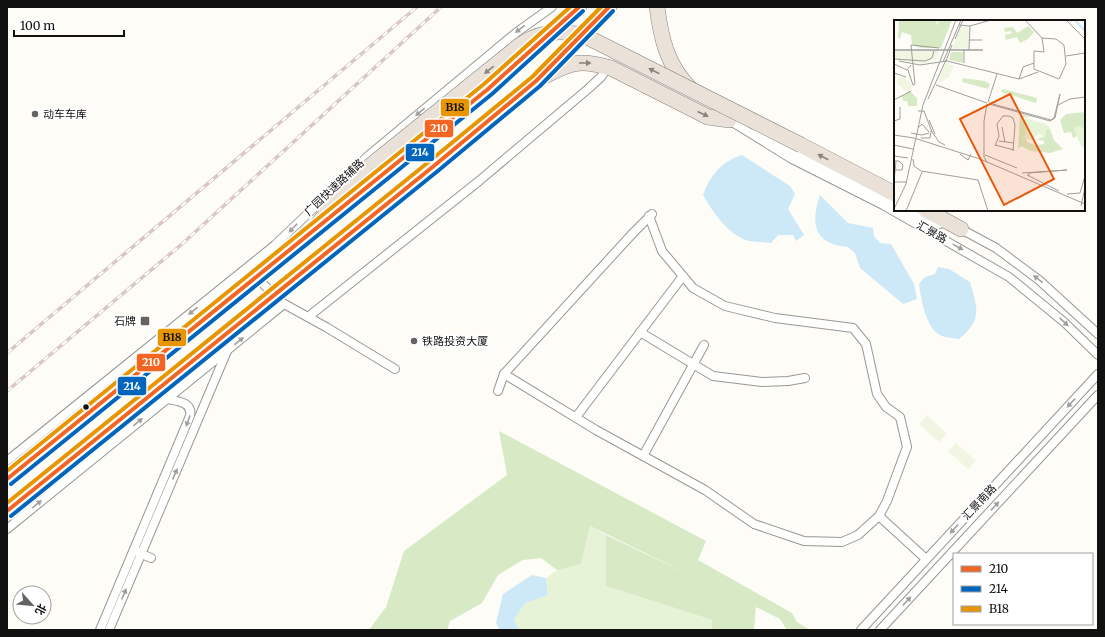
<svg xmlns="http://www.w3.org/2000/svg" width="1105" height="637" font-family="Merriweather,'Noto Sans SC',serif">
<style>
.green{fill:#e7f3d7}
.forest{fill:#d8eac5}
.pitch{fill:#f0f6e1}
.water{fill:#cde8f7}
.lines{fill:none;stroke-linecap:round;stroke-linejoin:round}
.street-casing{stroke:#979795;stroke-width:10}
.highway-casing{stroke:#858482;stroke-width:16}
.street{stroke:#fffffe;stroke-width:8}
.highway{stroke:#eae1d8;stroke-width:15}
.rail-casing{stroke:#d9c6c7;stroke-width:3.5}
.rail{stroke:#fff;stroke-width:2;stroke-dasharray:6;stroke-linecap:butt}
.highway-bridge-casing{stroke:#858482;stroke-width:16;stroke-linecap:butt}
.highway-bridge{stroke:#eae1d8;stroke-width:15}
.bus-1-casing{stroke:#fff;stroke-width:7}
.bus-2-casing{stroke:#fff;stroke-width:7}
.bus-3-casing{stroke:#fff;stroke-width:7}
.bus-1{stroke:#f26522;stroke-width:4}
.bus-2{stroke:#0065bd;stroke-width:4}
.bus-3{stroke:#e79602;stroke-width:4}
.oneway{fill:#a0a09f}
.oneway2{fill:#88837e}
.poi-dot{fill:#646362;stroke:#fff;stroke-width:1.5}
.bus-dot{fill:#111;stroke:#fff;stroke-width:1.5}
.labels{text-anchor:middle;stroke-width:4;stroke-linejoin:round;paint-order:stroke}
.poi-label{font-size:11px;fill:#111;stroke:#fff;text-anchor:start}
.street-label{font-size:11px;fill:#111;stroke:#fff}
.inset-river{fill:none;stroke:#cde8f7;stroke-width:2}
.inset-road{fill:none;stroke:#9f9e9b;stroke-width:1}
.view{fill:#e8590c;fill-opacity:0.15;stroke:#e8590c;stroke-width:2}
.inset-edge{fill:none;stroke:#111;stroke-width:2}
.line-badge{stroke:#fff;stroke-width:1.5}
.badge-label{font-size:11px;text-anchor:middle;font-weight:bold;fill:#fff}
.pale-badge-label{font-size:11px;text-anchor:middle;font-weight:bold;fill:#111}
</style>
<rect width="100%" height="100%" fill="#fdfcf7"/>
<!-- green -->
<path class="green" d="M590,526L606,535V586L712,620V630H519L514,619L524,603L548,595L546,578L561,567L581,564Z"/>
<!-- forest -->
<path class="forest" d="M499,431L706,541L698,560L792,613L797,622L810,630H787L780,619L756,607L754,630H712V620L606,586V535L694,577L590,526L581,564L557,570L541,558L523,560L498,575L482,603L450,621L447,630H369L386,607L404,551L507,475Z"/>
<!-- pitch -->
<g class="pitch">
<path d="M927,415L947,434L939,442L919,424Z"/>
<path d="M956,443L976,461L968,469L948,451Z"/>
</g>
<!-- water -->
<g class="water">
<path d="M742,155L790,186L795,194L788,209L804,235L796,241L793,235H778L771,243C763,242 756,242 749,241C729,236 712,211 703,195C710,175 722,161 742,155Z"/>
<path d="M820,195L848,223L873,228L874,236L880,243L891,244L914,284L917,299L903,304L860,268L855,253L848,247C814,244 810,224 820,195Z"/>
<path d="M938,267L949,269L970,282C978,309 982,320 959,339C954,338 945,338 940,335C926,328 921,299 919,284L925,277L935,274Z"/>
<path d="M532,575L546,578L548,595L525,603L514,619L519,630H500L496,623L503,594Z"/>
</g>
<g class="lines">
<defs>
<g id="street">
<path d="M729,120L792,159L883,205L1009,277L1064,322L1098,355"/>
<path d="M756,128L779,146L895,205"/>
<path d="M905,210L919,217L940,224"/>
<path d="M959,228L996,248L1039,280L1098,334"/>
<path d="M255,274L277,300L326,327L395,369"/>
<path d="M308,317L479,181L588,89L601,77L608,67"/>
<path d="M640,332L713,376L762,382L788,381L805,378"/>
<path d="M504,374L596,430L705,490L754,524L804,541L842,542L858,535L879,516L887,501L907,447L900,417L886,407L877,394L866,344L853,328L775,318L725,306L693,288L662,251L649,216"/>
<path d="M498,391L504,374L633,233L652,214"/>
<path d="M576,417L683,276"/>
<path d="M643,456L704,345"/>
<path d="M7,461L275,245L368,156L517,32L552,7"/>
<path d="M879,516L926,559"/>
<path d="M7,529L284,304"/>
<path d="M137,552L151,558"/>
<path d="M100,630L190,416C193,402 177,401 167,399"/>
<path d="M109,630L227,351"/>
<path d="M861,630L1098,374"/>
<path d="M880,630L1098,395"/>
</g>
<g id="highway">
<path d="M657,7C661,38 667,66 691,89"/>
<path d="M547,75C573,61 582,60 611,68L708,117L729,120"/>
<path d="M801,145L895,194"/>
<path d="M419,146L488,89L579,7"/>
<path d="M435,165L536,81L609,7"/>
<path d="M926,210L961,229"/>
<path d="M7,479L107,397"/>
<path d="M7,511L124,416"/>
</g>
</defs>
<!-- street casing -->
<use href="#street" class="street-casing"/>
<!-- highway casing -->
<use href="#highway" class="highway-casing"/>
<!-- street -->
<use href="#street" class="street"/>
<!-- highway -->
<use href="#highway" class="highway"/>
<defs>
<g id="rail">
<path d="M7,353L417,7"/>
<path d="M7,391L182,244L441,7"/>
</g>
</defs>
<!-- rail casing -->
<use href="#rail" class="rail-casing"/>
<!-- rail -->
<use href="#rail" class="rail"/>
<defs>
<g id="highway-bridge">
<path d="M312,232L339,196L360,174L520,45C542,30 566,28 591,39L801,145"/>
<path d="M107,397L419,146"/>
<path d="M124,416L435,165"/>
</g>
</defs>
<!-- highway-bridge casing -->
<use href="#highway-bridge" class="highway-bridge-casing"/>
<!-- highway-bridge -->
<use href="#highway-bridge" class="highway-bridge"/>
<defs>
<g id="bus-1">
<path d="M7,479L488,89L579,7"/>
<path d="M7,511L435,165L536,81L609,7"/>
</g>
<g id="bus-2">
<path d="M11,484L492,94L583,11"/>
<path d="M11,516L439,170L540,86L613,11"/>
</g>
<g id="bus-3">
<path d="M7,471L484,84L570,7"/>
<path d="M7,503L431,160L532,77L601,7"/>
</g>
</defs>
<!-- bus-1 casing -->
<use href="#bus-1" class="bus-1-casing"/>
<!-- bus-2 casing -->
<use href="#bus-2" class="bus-2-casing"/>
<!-- bus-3 casing -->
<use href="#bus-3" class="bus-3-casing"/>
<!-- bus-1 -->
<use href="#bus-1" class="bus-1"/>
<!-- bus-2 -->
<use href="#bus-2" class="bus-2"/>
<!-- bus-3 -->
<use href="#bus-3" class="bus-3"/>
</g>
<!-- one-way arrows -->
<defs><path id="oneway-solid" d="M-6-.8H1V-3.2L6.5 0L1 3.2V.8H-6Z"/></defs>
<g class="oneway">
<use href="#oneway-solid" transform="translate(520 29) rotate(142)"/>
<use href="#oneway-solid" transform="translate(420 112) rotate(140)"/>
<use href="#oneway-solid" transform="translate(293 228) rotate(134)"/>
<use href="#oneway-solid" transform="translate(958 247) rotate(29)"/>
<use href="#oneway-solid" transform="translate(1038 279) rotate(-142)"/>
<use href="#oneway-solid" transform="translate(193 311) rotate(141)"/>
<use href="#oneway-solid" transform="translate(1064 322) rotate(43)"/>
<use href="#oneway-solid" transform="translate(239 341) rotate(-39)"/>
<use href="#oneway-solid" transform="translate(1071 403) rotate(133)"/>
<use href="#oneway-solid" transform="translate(188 421) rotate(110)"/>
<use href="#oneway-solid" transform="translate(138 422) rotate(-39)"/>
<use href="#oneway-solid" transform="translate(175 474) rotate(-67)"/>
<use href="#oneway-solid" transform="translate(37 504) rotate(-39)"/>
<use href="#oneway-solid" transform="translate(995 506) rotate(-47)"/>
<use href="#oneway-solid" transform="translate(954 529) rotate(133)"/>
<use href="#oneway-solid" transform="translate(124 594) rotate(-67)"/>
<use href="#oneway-solid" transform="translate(907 601) rotate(-47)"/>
</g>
<g class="oneway2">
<use href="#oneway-solid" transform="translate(585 63)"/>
<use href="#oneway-solid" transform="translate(489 70) rotate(141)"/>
<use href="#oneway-solid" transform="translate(654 71) rotate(-153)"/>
<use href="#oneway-solid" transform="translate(703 114) rotate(25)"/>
<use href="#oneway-solid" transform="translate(823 157) rotate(-153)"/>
</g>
<!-- markers -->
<g class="poi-dot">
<circle cx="35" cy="114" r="4"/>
<rect x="140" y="316" width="10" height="10" rx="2"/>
<circle cx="414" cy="341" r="4"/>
</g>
<circle class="bus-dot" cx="86" cy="407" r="3.5"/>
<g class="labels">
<!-- poi labels -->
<g class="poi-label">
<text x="43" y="118">动车车库</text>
<text x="136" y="325" text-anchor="end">石牌</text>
<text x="422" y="345">铁路投资大厦</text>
</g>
<!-- street labels -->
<g class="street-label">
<text transform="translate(334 187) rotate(-43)" y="4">广园快速路辅路</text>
<text transform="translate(932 232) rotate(29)" y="4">汇景路</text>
<text transform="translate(979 502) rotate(-47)" y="4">汇景南路</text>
</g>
</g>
<!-- overview -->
<g transform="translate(894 20)">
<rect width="191" height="191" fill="#fdfcf7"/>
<path d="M131,98L154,105L156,109L152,111L151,117H148L146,113L138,120L128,118L132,114ZM184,106L191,109V127L188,128L180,109Z" fill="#e7f3d7"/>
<path d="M43,0L42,6L45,0H58L47,28H27L18,25L17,15L8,12L6,19L4,18L5,0ZM134,6L140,12L134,19L126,23L123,17L112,20L111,15L118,13L117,11L111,12L110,8L119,7L123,13ZM57,32H69V43L55,40ZM69,58L91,61L96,64L94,69L68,62ZM109,69L143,78L142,83L107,72ZM16,71L23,78V86H14L13,81H9L8,76ZM191,92V109L184,106L180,109L183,116L179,118L177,112L170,113L166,100L172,94ZM126,94L137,97H128V102L131,99L132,114L128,118L131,117L133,122L141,125L150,124V121L142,119L151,117L152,110L156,109L160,120L169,129L156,133L137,131L127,126L124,129Z" fill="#d8eac5"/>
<path d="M67,6L75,7V28L58,29ZM1,31H45L42,39L27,44L1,39ZM54,43L60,46L55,57L43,64L51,44ZM4,57H9L18,64L17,70L11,71L3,63Z" fill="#f0f6e1"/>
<path class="inset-river" d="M181,0L191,11"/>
<path class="inset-road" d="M131,0L148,18L162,19L170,25L172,44L165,59M172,0L191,19M65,5L76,6L97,0M148,18L150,32L140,31V49L165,59M61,19L69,0M75,20H88M0,30H89H0M70,30V43M75,30L76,6M172,36L191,33M0,39L31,41L38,38L40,31M5,41L26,45L53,41L125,59M52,41L58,25M49,42L67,0M0,44L13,50L17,45M14,50L19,65L21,64M0,53L12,57M125,59L129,47L140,43M125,59L144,52M21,64L17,25L45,28M42,65L93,83M34,79L52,40M0,80L17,71M94,82L103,54M95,84L156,101L161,98L166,74L160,98L157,100L95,83M164,85L176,79L191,77M24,91H30L38,112L45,122L51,125M35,100L41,114M0,101L6,99V87M90,101L93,84M90,101V137L93,142M108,107L111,122M24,108L28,104L35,112M17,113L28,115L35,113M0,115L20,118L86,139L191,184M27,118H36L37,111M105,121L120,123M0,125L19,129M101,125L120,130M101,126L105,116L103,104L109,96H115L119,98L121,105L119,131M66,134L74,140L77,134M91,135L123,148M0,136L14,138M19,139L20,146L27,151L84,160M0,141H5L9,145L8,150H0M128,153L173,150L135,153V156M133,155L165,171M84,160L94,191M0,161L2,141M0,162H13M173,174L186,173L191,156M187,186L191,168M0,189L12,164L29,85L62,0M12,191L28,152"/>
<path class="view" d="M116,74L160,159L110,185L66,99Z"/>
<rect width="191" height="191" class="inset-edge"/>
</g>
<g class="line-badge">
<rect x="440" y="98" width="30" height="19" rx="4" fill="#e79602"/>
<rect x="424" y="119" width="30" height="19" rx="4" fill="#f26522"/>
<rect x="405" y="143" width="30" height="19" rx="4" fill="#0065bd"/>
<rect x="157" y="328" width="30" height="19" rx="4" fill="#e79602"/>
<rect x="136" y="353" width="30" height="19" rx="4" fill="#f26522"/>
<rect x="117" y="376" width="30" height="20" rx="4" fill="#0065bd"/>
</g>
<g class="badge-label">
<text x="439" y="132">210</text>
<text x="420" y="156">214</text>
<text x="151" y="366">210</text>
<text x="132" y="390">214</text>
</g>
<g class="pale-badge-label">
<text x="455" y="111">B18</text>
<text x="172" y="341">B18</text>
</g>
<!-- border -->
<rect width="1105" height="637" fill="none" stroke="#111111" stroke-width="16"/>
<!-- legend -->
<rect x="953" y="553" width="140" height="72" fill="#ffffff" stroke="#a0a0a0"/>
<rect x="961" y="566" width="20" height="6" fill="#f26522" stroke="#a0a0a0"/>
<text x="989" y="573" font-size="12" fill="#111111">210</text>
<rect x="961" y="586" width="20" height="6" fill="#0065bd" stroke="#a0a0a0"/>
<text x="989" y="593" font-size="12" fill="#111111">214</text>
<rect x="961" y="606" width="20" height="6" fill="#e79602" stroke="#a0a0a0"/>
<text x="989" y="613" font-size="12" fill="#111111">B18</text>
<!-- north arrow -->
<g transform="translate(32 605) rotate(117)"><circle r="19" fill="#ffffff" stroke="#a0a0a0"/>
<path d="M0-3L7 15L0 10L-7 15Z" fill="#646362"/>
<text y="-6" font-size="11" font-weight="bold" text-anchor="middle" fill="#111111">北</text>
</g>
<!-- scale -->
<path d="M14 30v6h110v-6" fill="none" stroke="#111111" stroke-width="2"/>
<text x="20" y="30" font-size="12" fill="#111111" stroke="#ffffff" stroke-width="3" paint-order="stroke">100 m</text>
</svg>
